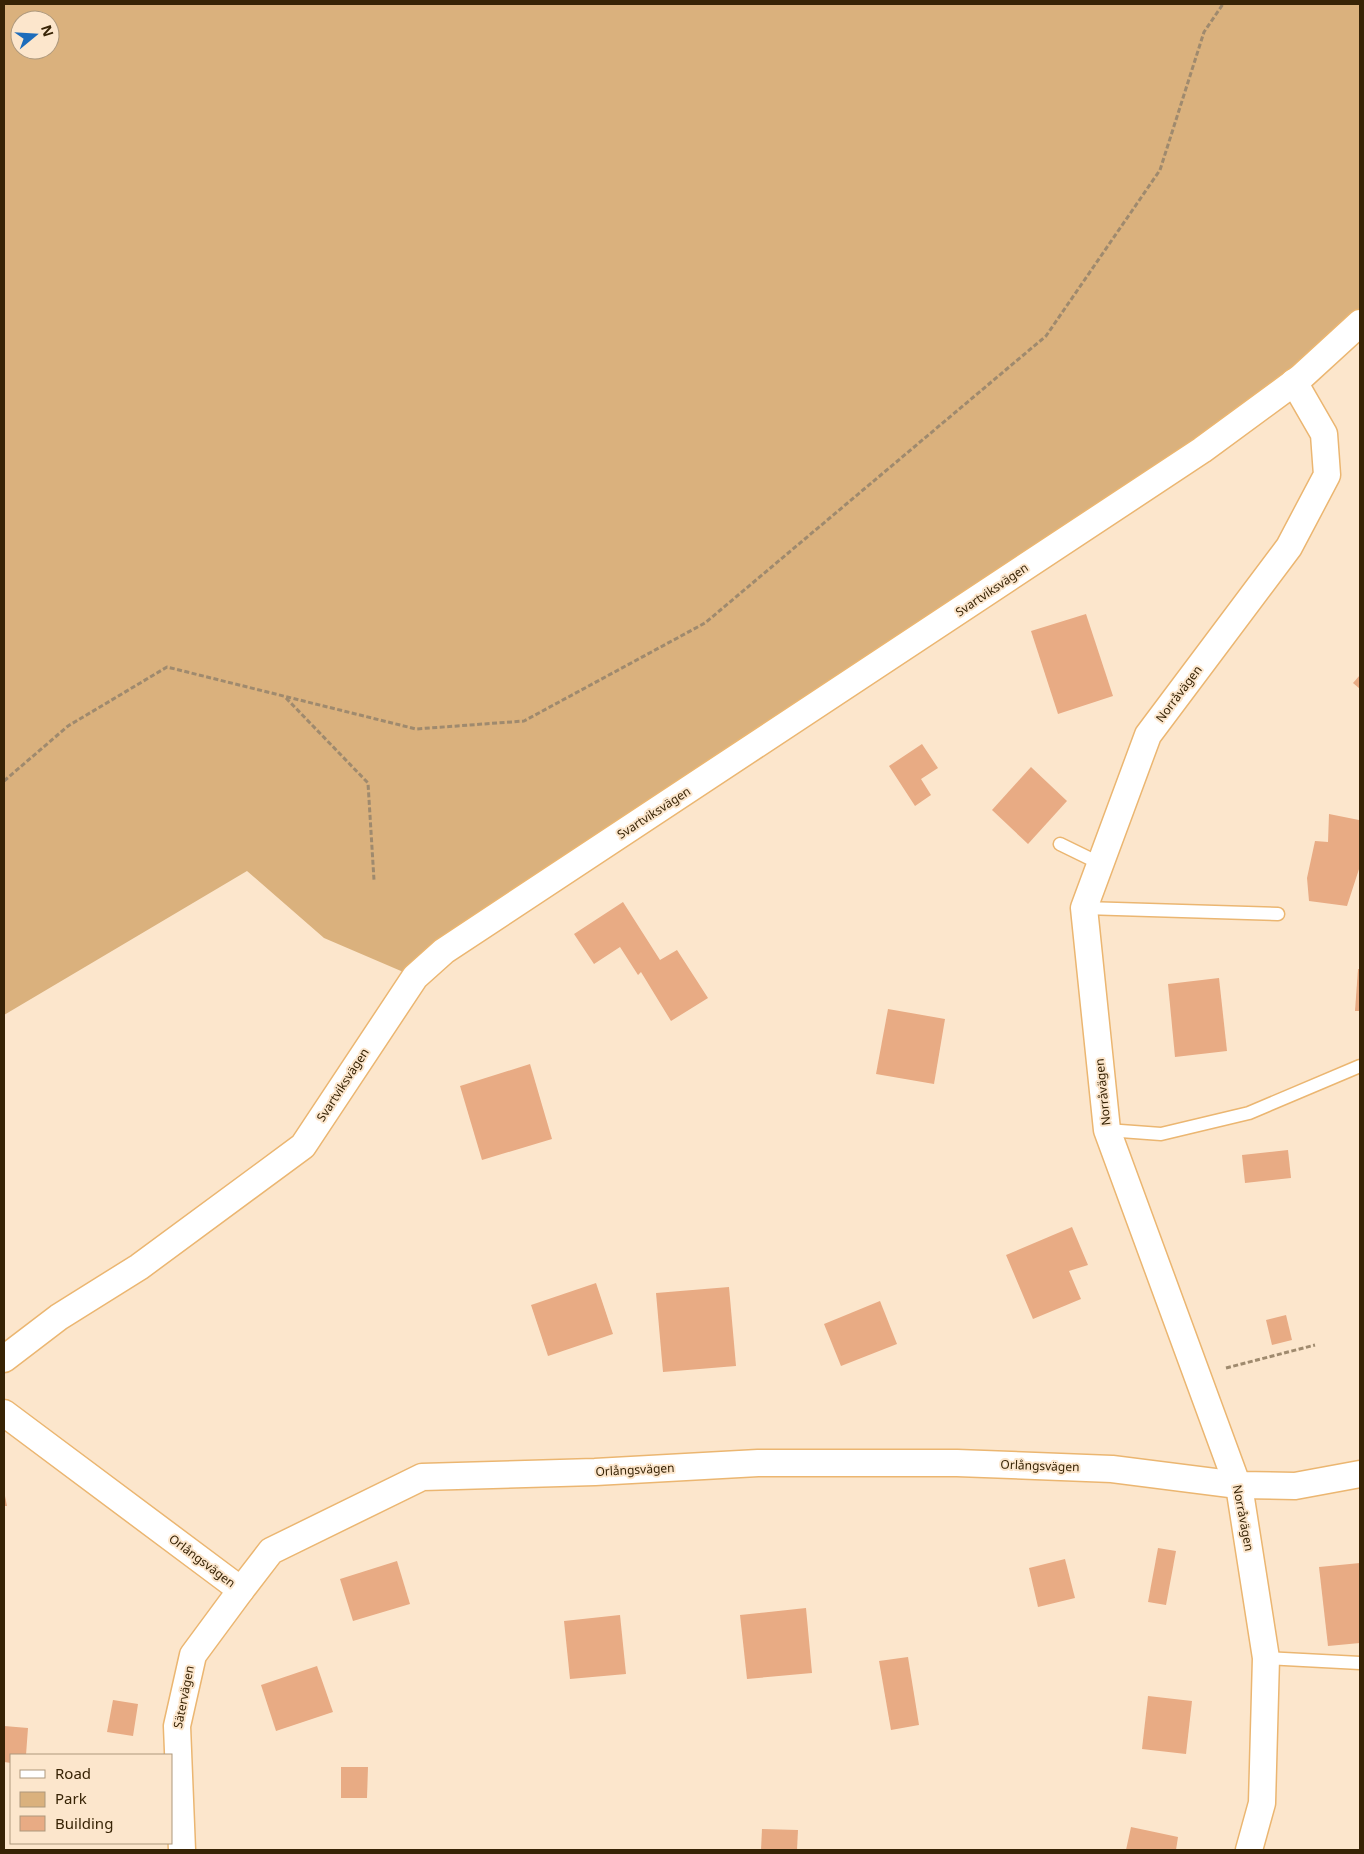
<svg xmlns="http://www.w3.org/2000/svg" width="1364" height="1854" font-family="'Noto Sans',sans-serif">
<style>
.green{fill:#dab17d;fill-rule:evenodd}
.building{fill:#e8ab84}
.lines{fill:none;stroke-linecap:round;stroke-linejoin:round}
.lane-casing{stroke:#ebb671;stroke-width:15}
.street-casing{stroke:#ebb671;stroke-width:29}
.path{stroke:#9f8a6e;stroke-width:3;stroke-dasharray:5 2.5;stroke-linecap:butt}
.lane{stroke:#fff;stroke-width:12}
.street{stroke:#fff;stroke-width:26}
.labels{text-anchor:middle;stroke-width:4;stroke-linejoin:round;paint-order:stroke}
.street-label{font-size:12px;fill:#372305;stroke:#fce6cc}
</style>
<rect width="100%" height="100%" fill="#fce6cc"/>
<!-- green -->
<path class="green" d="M4,4H1360V323L1300,378L415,977L324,938L247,871L4,1015ZM20,20H50V50H20Z"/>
<!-- building -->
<g class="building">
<path d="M1086,614L1113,696L1058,714L1031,631Z"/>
<path d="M1360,675V689L1353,683Z"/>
<path d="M922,744L938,768L921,779L931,795L915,806L889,766Z"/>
<path d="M1031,767L1067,801L1028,844L992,810Z"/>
<path d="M1329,814L1359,820L1360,829V866L1347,906L1309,901L1307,878L1315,841L1328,842Z"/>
<path d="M623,902L660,960L677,950L708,998L671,1021L641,972L638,975L620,947L594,964L574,934Z"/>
<path d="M1358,969H1360V1011H1355Z"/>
<path d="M1219,978L1227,1051L1175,1057L1168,984Z"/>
<path d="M888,1009L945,1019L934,1084L876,1074Z"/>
<path d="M530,1064L552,1139L482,1160L460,1086Z"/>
<path d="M1288,1150L1291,1178L1245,1183L1242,1155Z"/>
<path d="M1072,1227L1088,1265L1069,1271L1081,1299L1033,1319L1006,1255Z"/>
<path d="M596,1283L613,1334L548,1356L531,1305Z"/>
<path d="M729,1287L736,1366L663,1372L656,1293Z"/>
<path d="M880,1301L897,1344L841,1366L824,1324Z"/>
<path d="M1286,1315L1292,1340L1272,1345L1266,1320Z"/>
<path d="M4,1491L7,1506H4Z"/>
<path d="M1158,1548L1176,1551L1166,1605L1148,1602Z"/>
<path d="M1065,1559L1075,1598L1038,1607L1029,1568Z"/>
<path d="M397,1561L410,1604L353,1621L340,1579Z"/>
<path d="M1360,1563V1643L1328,1646L1319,1567Z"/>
<path d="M806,1608L812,1673L747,1679L740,1615Z"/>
<path d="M620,1615L626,1674L570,1679L564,1621Z"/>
<path d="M908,1657L919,1725L891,1730L879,1661Z"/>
<path d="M317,1666L333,1712L276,1731L261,1685Z"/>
<path d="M1148,1696L1192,1701L1186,1754L1142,1749Z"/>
<path d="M113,1700L138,1704L133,1736L107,1732Z"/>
<path d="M4,1726L28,1728L26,1755H11V1763L4,1762Z"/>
<path d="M341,1767H368L367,1798H341Z"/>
<path d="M1131,1827L1178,1837L1176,1850H1126Z"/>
<path d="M762,1829L798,1830L797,1850H761Z"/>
</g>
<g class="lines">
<defs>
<g id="lane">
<path d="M1060,844L1101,864"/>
<path d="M1084,908L1278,914"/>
<path d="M1107,1130L1161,1134L1249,1113L1360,1066"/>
<path d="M1266,1658L1360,1663"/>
</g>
<g id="street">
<path d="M4,1359L59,1317L139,1267L303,1146L415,977L444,951L1202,450L1300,378L1360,323"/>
<path d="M4,1413L241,1590L271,1551L422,1477L595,1472L758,1463H957L1112,1469L1238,1485L1295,1486L1360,1474"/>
<path d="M182,1850L177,1726L193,1655L241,1590"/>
<path d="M1249,1850L1262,1803L1266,1658L1240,1492L1107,1130L1084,908L1148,735L1289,547L1327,475L1324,434L1294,382"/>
</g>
</defs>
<!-- lane casing -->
<use href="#lane" class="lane-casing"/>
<!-- street casing -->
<use href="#street" class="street-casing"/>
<!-- path -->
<g class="path">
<path d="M286,698L368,783L374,880"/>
<path d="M4,781L68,726L167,667L416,729L524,721L705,623L1046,336L1160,170L1204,32L1223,4"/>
<path d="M1226,1368L1315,1345"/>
</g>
<!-- lane -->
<use href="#lane" class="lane"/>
<!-- street -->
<use href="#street" class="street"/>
</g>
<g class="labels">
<!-- street labels -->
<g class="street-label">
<text transform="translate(992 590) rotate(-34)" y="4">Svartviksvägen</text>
<text transform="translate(1179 694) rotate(-53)" y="4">Norråvägen</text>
<text transform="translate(654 813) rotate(-33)" y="4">Svartviksvägen</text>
<text transform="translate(343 1085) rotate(-57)" y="4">Svartviksvägen</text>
<text transform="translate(1103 1092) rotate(-96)" y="4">Norråvägen</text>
<text transform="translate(1040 1466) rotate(2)" y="4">Orlångsvägen</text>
<text transform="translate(635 1470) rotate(-3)" y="4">Orlångsvägen</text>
<text transform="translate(1243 1518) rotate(79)" y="4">Norråvägen</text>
<text transform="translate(202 1561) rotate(37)" y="4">Orlångsvägen</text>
<text transform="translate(184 1697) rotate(-79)" y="4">Sätervägen</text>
</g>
</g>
<!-- border -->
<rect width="1364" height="1854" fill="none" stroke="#372305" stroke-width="10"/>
<!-- legend -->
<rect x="10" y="1754" width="162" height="90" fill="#fce6cc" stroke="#ad987c"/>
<rect x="20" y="1770" width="25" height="8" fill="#ffffff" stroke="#ad987c"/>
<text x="55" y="1779" font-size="15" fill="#372305">Road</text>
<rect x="20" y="1792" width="25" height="15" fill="#dab17d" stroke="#ad987c"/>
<text x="55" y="1804" font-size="15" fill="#372305">Park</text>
<rect x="20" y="1816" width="25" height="15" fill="#e8ab84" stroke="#ad987c"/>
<text x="55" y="1829" font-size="15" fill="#372305">Building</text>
<!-- north arrow -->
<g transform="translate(35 35) rotate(72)"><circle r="24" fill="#fce6cc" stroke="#ad987c"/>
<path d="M0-4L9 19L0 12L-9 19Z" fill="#1d6cbb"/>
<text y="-8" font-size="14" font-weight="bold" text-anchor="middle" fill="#372305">N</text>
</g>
</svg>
